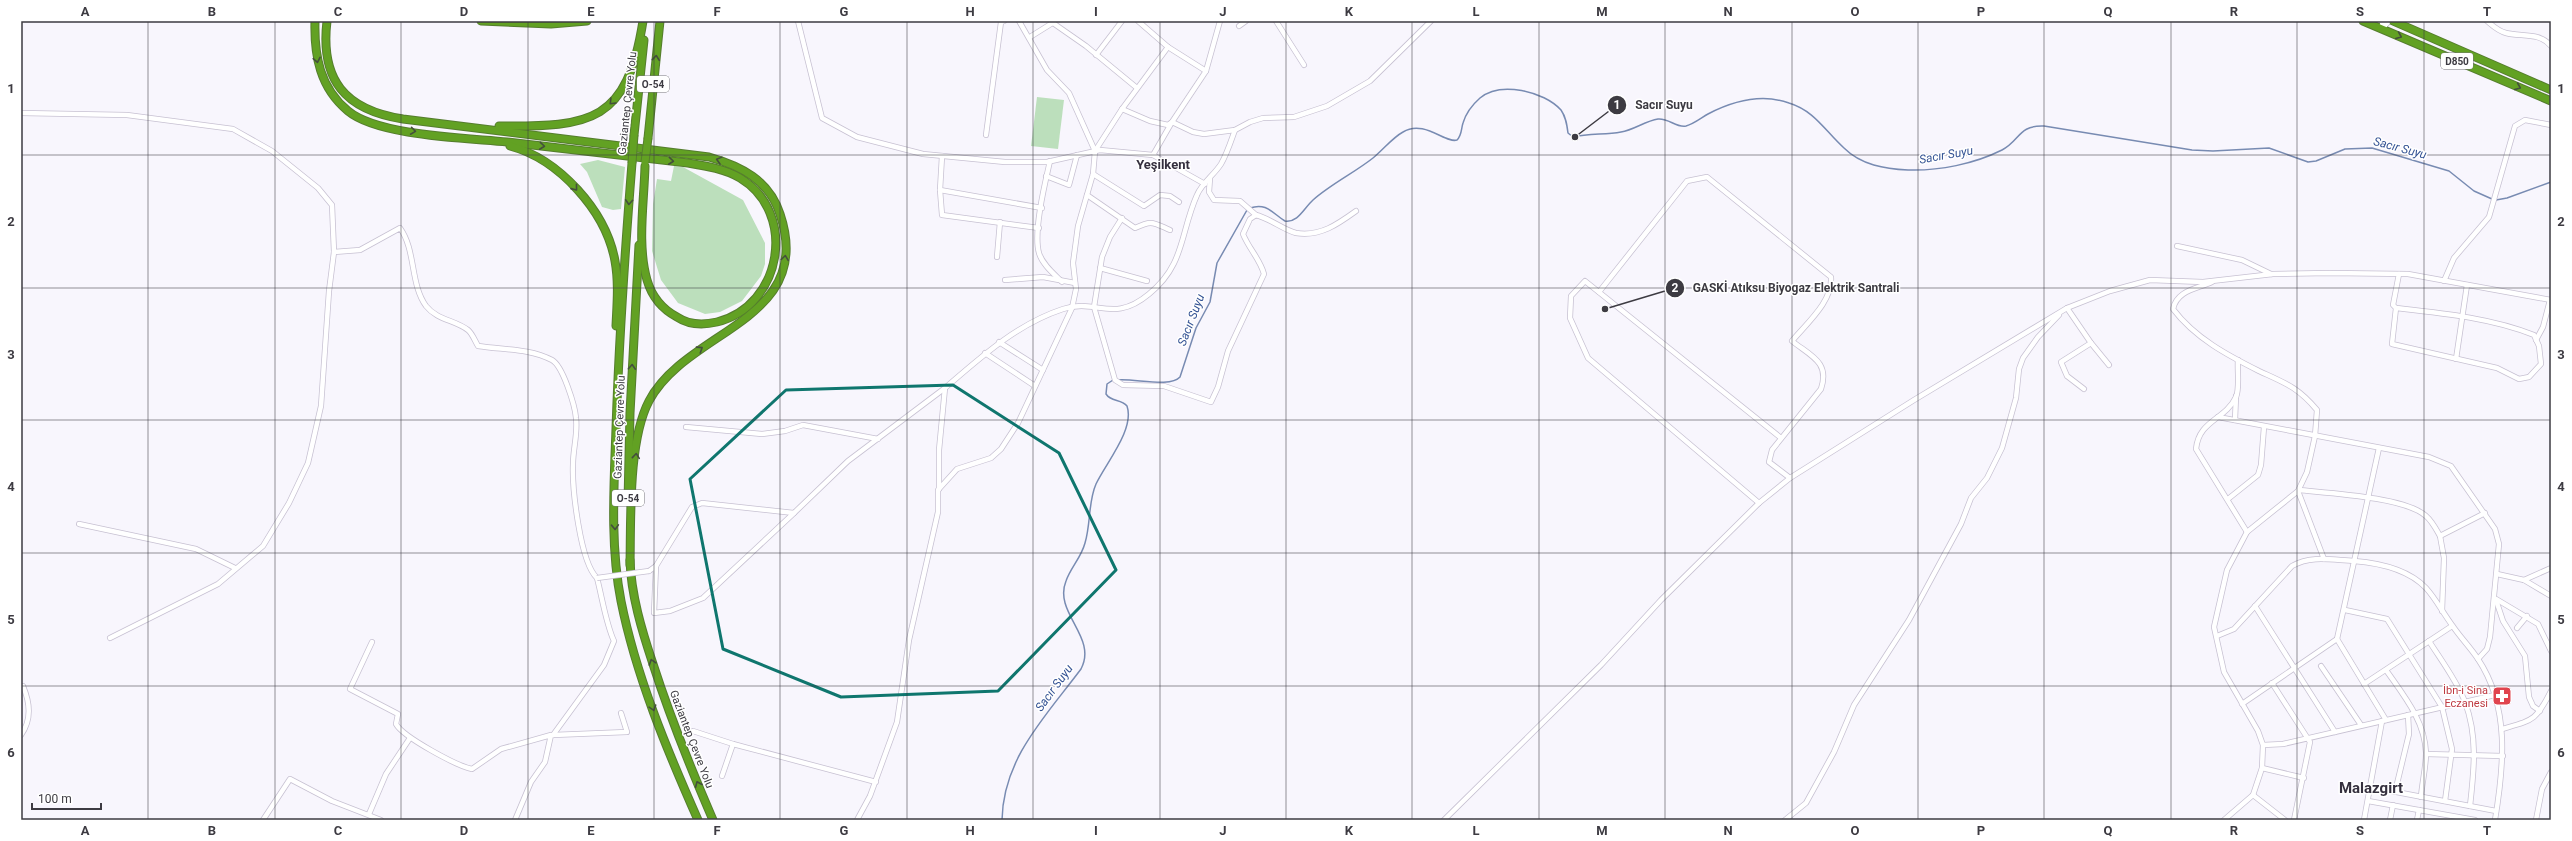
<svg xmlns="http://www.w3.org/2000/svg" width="2572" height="841" font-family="Roboto,sans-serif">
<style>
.green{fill:#bcdfbc}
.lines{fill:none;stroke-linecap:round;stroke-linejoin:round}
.stream{stroke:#788bb2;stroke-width:1.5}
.minor-casing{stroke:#c7c1d2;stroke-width:6}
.highway-casing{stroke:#557d2e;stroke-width:9}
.minor{stroke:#fff;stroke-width:4.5}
.highway{stroke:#62a123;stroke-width:7}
.minor-bridge-casing{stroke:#c7c1d2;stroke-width:6;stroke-linecap:butt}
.highway-bridge-casing{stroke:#557d2e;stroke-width:9;stroke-linecap:butt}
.minor-bridge{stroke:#fff;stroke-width:4.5}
.highway-bridge{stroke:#62a123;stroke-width:7}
.oneway{stroke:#444f3c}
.marked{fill:none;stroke:#0f766e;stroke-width:3;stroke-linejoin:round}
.grid{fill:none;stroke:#3d3b42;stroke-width:1;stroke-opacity:0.55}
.labels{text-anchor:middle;stroke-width:3;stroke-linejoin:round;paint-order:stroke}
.shield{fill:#fff;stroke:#77767b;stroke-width:1}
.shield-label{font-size:10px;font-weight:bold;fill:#3d3b42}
.street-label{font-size:11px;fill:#3d3b42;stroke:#fff}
.health-label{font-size:11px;fill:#be3a42;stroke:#fff;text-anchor:end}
.water-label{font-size:12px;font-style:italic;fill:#345394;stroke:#fff}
.quarter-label{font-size:13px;font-weight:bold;fill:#35303e;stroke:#fff}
.district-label{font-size:15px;font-weight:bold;fill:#35303e;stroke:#fff}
.leader{fill:none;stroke:#3d3b42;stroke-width:1.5}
.callout-dot{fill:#3d3b42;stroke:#fff;stroke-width:1.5}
.mark-label{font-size:12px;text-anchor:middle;font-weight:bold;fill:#fff}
.callout-label{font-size:12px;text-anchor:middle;font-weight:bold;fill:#3d3b42;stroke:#fff;stroke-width:3;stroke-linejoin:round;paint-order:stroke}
.neatline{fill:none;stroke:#3d3b42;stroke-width:1.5}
.grid-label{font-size:13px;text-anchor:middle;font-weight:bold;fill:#3d3b42}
</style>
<rect width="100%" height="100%" fill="#f8f6fd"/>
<!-- green -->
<g class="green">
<path d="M1037,97L1064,100L1058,149L1031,146Z"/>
<path d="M598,160L625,167L621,209L613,210L602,207L587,172L580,164Z"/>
<path d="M674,166L683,167L743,200L765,243V264L761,276L742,301L720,312L705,314L678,303L661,280L652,251L653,204L657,179L671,181Z"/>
</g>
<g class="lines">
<!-- stream -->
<g class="stream">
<path d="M2496,200L2507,198L2551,182"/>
<path d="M1250,208C1267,202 1273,214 1285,221C1298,223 1304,208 1313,200C1331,184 1354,173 1373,158C1383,150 1392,138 1403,132C1424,119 1446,144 1457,140C1462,135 1461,129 1463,123C1466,113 1472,105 1480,98C1500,81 1544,91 1561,110C1566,117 1567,125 1568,133L1573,137C1589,133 1605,135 1621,132C1634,130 1645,121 1658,119C1669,118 1676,128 1686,126C1694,124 1701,118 1708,114C1733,101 1761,93 1789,103C1815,111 1825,131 1844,148C1861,165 1885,169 1908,170C1939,171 1974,164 2002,150C2020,141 2018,125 2044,126L2192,150L2213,151L2269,148L2308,162L2316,161L2345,149L2372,148L2449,171L2474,191L2492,199"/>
<path d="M1117,380C1134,378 1170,388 1180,377L1196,328L1210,302L1217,263L1247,210"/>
<path d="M1002,820C1003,758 1046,716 1081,669C1098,637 1053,613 1066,581C1071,567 1081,558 1085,543C1091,523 1088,502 1096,484C1106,463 1135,429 1127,406C1121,399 1111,402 1106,394L1107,384L1113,380"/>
</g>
<defs>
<g id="minor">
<path d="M798,21L822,118L857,137L923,154L1005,162H1047L1100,150L1153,155L1205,184"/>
<path d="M1138,21L1168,47L1206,71"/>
<path d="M1276,21L1304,65"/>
<path d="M2487,21C2493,26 2498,31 2506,33C2521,37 2540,32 2551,46"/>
<path d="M1053,23L1086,46L1137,88"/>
<path d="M1239,26L1246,21"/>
<path d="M2381,28L2383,21"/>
<path d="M2382,29L2389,21"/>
<path d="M1030,37L1054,22"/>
<path d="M1096,55L1122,21"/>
<path d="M1122,109L1150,121L1168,125L1172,122L1206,71L1220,21"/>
<path d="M21,113L127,115L233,129L272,151L318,188L332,205L334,252L329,291L321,406L308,463L289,503L263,546L218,584L110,638"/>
<path d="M986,135L1001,22L1004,21"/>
<path d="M1095,151L1122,109L1168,47"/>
<path d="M1153,155L1172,122L1193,132L1204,134L1235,130L1250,122L1263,118L1294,117L1327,106L1370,81L1431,21"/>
<path d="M942,156L940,190L942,215L1039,228"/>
<path d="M1050,161C1045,183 1033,232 1039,253C1042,264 1054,274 1062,282"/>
<path d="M1093,174L1144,206L1160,195L1170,196L1179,202"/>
<path d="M1046,176L1069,185L1077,155"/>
<path d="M1210,178L1209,192L1214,200L1240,201L1256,215"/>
<path d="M940,190L1042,208"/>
<path d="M1087,195L1135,228C1152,220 1152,222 1170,230"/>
<path d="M1122,218L1110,237L1102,257L1094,307L1115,380L1123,385L1164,386L1211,402L1218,387L1228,351L1264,274C1260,259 1249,249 1243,234L1250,219L1256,215C1269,218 1284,230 1296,233C1320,237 1338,224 1356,211"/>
<path d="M2177,246L2242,260L2271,274"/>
<path d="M334,252L360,250L400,228C416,250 410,284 426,306C437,320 455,320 468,330C472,333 475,341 478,346C503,350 529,348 552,360C563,366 575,406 576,418C578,433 573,449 573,464C572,488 580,562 597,578C602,597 606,624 614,641L604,665L553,735"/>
<path d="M997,257L1000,222"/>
<path d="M1100,268L1147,281"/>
<path d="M1005,280L1043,277L1075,283"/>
<path d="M2444,281L2454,258L2489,217L2515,126L2525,120L2551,125"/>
<path d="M2212,282C2197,289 2177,290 2173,309C2195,338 2227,355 2259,371C2285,383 2298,387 2317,410L2315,436L2307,472L2298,491L2247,532L2227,570L2214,627L2224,672L2258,731L2263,745L2262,768L2253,795L2224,820"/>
<path d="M1599,292L1687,181L1707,177L1831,277C1833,301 1807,323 1792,341C1811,356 1830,362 1821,389L1772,450L1769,462L1790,478"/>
<path d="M2067,308L2091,343L2109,365"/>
<path d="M2396,308C2441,313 2492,318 2534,335L2539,346L2541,364L2529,377L2519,379L2497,368L2392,344L2396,308L2393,305L2399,274"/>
<path d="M2536,340L2543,327L2550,300"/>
<path d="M999,342L1043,370"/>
<path d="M985,353L1035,386"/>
<path d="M2456,359L2467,285"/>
<path d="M2238,360C2237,370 2240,388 2236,397C2225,420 2199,420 2196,449L2247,532"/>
<path d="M2084,389L2067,376L2061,362L2091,343"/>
<path d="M2218,417L2429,457L2451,466L2495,529L2499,544L2490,637L2487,649L2478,659"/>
<path d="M2235,420L2236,396"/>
<path d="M686,427L762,434L785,431L803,425L878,439"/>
<path d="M939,489V450L945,388C981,357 1017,324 1063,309C1097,298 1113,324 1149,294C1185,265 1180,233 1197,195C1202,183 1214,175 1221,164C1227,154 1231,141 1235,130"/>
<path d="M2299,490C2327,493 2405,497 2426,516C2432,521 2436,529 2440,536L2485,513"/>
<path d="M2298,491L2324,559"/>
<path d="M2228,499L2258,475L2261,465L2264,427"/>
<path d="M1759,503L1588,358L1570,318L1571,296L1585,281L1781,438"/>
<path d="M79,524L196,549L235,568"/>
<path d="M2440,536L2444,558L2442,611"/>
<path d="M656,566L654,613L670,611L703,598L794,513"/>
<path d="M649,571L656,566L692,507L702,503L794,513L848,461L945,388"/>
<path d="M2497,574L2524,580L2551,596"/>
<path d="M2524,580L2551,568"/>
<path d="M2496,599L2538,624L2551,651"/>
<path d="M2496,600L2503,621L2525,656L2529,697L2533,706L2540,711"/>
<path d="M2255,606L2335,732"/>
<path d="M2345,610L2387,619L2442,707L2452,749L2445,801"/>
<path d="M2517,628L2527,616"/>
<path d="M2217,636L2234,629L2292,566C2311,555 2332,560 2354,561C2379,563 2408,569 2426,588C2436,599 2443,613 2452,625C2460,637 2470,647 2478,659C2510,707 2504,766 2495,820"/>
<path d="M2337,639L2386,720"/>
<path d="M2429,641C2441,660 2457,681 2465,702C2478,737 2474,770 2470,806"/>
<path d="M372,642L350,689L398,714L396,724C403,737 457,766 472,769L501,749L551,735L545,762L531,782L515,820"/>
<path d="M2321,666L2361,725"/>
<path d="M2386,670C2404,696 2425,721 2426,753C2426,767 2422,783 2421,797"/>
<path d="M2272,683L2310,742L2294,820"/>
<path d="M2364,684L2452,626"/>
<path d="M2242,704L2337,639L2379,448"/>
<path d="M2502,729C2533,720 2536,721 2551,691"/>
<path d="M693,731L733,744L876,782"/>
<path d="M21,735C32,719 30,703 23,686"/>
<path d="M553,735L627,732L621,713"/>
<path d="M2263,745L2283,744L2495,695"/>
<path d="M2426,754L2503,756"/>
<path d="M2262,768L2304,778"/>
<path d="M722,776L733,744"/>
<path d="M2370,787L2496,811"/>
<path d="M2395,792L2409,734L2408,715"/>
<path d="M2253,795L2285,820"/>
<path d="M2368,801L2475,820"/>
<path d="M369,814L386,774L410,738"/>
<path d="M263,820L290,779L332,801L381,820"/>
<path d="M857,820L870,796L897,722L909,640L938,512V490L957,469L991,458L1001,449L1018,423L1072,308L1076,289L1073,263L1078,226L1093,174L1095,151L1069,93L1047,70L1019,21"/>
<path d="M1444,820L1601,665L1661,600L1759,503L1790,478L1914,400L2067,308L2110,291L2150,280L2203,282L2273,274L2330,273L2408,274L2551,300"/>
<path d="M1785,820L1806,803L1834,752L1854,705L1909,620L1961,524L1971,498L1987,478L2002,448L2016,398L2019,369L2023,358L2038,337L2059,315"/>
<path d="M2364,820L2382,721"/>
<path d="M2390,820L2393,805"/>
<path d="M2417,820L2419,810"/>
<path d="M2536,820L2542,789L2551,772"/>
</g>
<g id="highway">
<path d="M315,21C314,56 320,88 348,111C378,136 467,138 507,142C568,149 628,156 688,163C706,166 725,169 740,178C798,213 782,306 717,322C704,325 689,325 677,317C662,309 652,297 647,280C637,245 644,203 645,166"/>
<path d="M327,21C320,80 345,110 403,119L709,157C741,166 769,180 780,214C816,321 687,329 649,401C628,441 631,519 630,565"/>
<path d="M481,21L551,24L587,21"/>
<path d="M2363,21L2551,101"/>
<path d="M2393,21L2551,90"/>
<path d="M499,126C592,127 627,122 643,21"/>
<path d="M634,135L644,40"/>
<path d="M648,138L660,21"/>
<path d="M510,146C559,159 606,211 615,261C619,283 617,304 616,326"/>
<path d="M632,163C625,251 619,340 616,429C614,485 610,545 621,601C636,676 667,750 698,820"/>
<path d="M628,502L630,413L639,245"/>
<path d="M630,560C631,595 642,631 653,664C670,717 691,769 713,820"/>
</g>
</defs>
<!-- minor casing -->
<use href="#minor" class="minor-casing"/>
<!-- highway casing -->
<use href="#highway" class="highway-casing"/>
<!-- minor -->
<use href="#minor" class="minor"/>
<!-- highway -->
<use href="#highway" class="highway"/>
<defs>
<path id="minor-bridge" d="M597,578L649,571"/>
<g id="highway-bridge">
<path d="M645,162L648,138"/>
<path d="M632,163L634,135"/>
</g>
</defs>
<!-- minor-bridge casing -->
<use href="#minor-bridge" class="minor-bridge-casing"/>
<!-- highway-bridge casing -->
<use href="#highway-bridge" class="highway-bridge-casing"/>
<!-- minor-bridge -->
<use href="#minor-bridge" class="minor-bridge"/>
<!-- highway-bridge -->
<use href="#highway-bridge" class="highway-bridge"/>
</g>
<!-- one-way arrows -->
<defs><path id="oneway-chevron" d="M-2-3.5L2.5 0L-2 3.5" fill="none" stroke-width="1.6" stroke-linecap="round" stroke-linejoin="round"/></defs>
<g class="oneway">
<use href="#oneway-chevron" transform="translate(2399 36) rotate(23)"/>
<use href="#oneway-chevron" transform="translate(656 58) rotate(-84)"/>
<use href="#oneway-chevron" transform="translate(317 60) rotate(79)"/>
<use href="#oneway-chevron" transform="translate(2518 87) rotate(23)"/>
<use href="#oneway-chevron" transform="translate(612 102) rotate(135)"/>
<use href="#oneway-chevron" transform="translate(413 131) rotate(8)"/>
<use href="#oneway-chevron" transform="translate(542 146) rotate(6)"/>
<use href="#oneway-chevron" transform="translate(719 160) rotate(-165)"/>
<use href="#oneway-chevron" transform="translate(671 161) rotate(6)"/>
<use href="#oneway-chevron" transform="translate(575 188) rotate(51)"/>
<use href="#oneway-chevron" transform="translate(629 202) rotate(94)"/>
<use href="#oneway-chevron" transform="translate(785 258) rotate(-82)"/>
<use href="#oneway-chevron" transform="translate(700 349) rotate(-33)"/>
<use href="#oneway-chevron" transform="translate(632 367) rotate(-87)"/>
<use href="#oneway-chevron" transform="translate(636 456) rotate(-84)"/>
<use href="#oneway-chevron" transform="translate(615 527) rotate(88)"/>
<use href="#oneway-chevron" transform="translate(652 662) rotate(-108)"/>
<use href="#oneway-chevron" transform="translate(653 708) rotate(72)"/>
<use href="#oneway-chevron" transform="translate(698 784) rotate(-113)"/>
</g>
<!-- marked area -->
<path class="marked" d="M953,385L1059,453L1116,570L998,691L841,697L723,649L690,479L786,390Z"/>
<!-- grid -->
<path class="grid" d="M148,21V820M275,21V820M401,21V820M528,21V820M654,21V820M780,21V820M907,21V820M1033,21V820M1160,21V820M1286,21V820M1412,21V820M1539,21V820M1665,21V820M1792,21V820M1918,21V820M2044,21V820M2171,21V820M2297,21V820M2424,21V820M21,155H2551M21,288H2551M21,420H2551M21,553H2551M21,686H2551"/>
<!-- icons -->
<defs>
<symbol id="pharmacy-square" viewBox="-11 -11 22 22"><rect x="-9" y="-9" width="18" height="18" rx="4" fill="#e0444e" stroke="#fff"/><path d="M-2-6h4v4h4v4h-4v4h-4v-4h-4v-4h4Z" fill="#fff"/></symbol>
</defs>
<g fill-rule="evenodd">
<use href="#pharmacy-square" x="2491" y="685" width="22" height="22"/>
</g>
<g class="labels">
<!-- shield labels -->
<g class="shield">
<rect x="2441" y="53" width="32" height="16" rx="3"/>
<rect x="637" y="76" width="32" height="16" rx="3"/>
<rect x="612" y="490" width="32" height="16" rx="3"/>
</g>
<g class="shield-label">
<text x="2457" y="65">D850</text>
<text x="653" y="88">O-54</text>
<text x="628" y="502">O-54</text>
</g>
<!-- street labels -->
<g class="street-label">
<text transform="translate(627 103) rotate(-84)" y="4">Gaziantep Çevre Yolu</text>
<text transform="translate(619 427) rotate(-88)" y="4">Gaziantep Çevre Yolu</text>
<text transform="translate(692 739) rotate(69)" y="4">Gaziantep Çevre Yolu</text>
</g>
<!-- health labels -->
<g class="health-label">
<text x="2488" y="694">İbn-i Sina<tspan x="2488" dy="13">Eczanesi</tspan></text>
</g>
<!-- water labels -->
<g class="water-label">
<text transform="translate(2400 148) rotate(15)" y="4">Sacır Suyu</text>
<text transform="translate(1946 155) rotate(-10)" y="4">Sacır Suyu</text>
<text transform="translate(1191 320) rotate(-69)" y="4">Sacır Suyu</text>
<text transform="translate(1054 688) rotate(-54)" y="4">Sacır Suyu</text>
</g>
<!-- quarter labels -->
<g class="quarter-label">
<text x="1163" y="169">Yeşilkent</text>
</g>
<!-- district labels -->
<g class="district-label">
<text x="2371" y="793">Malazgirt</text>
</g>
</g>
<!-- callouts -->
<path class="leader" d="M1575 137L1617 105M1605 309L1675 288"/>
<g class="callout-dot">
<circle cx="1575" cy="137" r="4"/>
<circle cx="1605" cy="309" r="4"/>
<circle cx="1617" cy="105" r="10"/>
<circle cx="1675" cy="288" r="10"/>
</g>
<g class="mark-label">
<text x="1617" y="109">1</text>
<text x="1675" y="292">2</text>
</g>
<g class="callout-label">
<text x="1664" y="109">Sacır Suyu</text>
<text x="1796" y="292">GASKİ Atıksu Biyogaz Elektrik Santrali</text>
</g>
<!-- border -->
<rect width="2572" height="841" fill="none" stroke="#ffffff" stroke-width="44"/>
<!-- scale -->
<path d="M32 803v6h69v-6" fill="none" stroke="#3d3b42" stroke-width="2"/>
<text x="38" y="803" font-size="12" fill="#3d3b42" stroke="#ffffff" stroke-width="3" paint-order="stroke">100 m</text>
<rect x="22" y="22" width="2528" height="797" class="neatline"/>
<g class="grid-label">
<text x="85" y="16">A</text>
<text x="212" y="16">B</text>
<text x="338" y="16">C</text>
<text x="464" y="16">D</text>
<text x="591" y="16">E</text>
<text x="717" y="16">F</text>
<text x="844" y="16">G</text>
<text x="970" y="16">H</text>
<text x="1096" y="16">I</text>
<text x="1223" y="16">J</text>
<text x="1349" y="16">K</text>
<text x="1476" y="16">L</text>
<text x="1602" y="16">M</text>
<text x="1728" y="16">N</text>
<text x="1855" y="16">O</text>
<text x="1981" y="16">P</text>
<text x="2108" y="16">Q</text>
<text x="2234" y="16">R</text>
<text x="2360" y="16">S</text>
<text x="2487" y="16">T</text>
<text x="11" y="93">1</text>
<text x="2561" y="93">1</text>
<text x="11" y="226">2</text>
<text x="2561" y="226">2</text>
<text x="11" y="359">3</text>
<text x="2561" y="359">3</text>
<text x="11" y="491">4</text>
<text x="2561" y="491">4</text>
<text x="11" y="624">5</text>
<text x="2561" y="624">5</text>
<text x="11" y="757">6</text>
<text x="2561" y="757">6</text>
<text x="85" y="835">A</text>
<text x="212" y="835">B</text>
<text x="338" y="835">C</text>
<text x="464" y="835">D</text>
<text x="591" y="835">E</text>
<text x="717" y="835">F</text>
<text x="844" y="835">G</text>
<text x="970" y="835">H</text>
<text x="1096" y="835">I</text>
<text x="1223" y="835">J</text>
<text x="1349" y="835">K</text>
<text x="1476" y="835">L</text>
<text x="1602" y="835">M</text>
<text x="1728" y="835">N</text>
<text x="1855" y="835">O</text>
<text x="1981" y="835">P</text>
<text x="2108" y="835">Q</text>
<text x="2234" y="835">R</text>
<text x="2360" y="835">S</text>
<text x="2487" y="835">T</text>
</g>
</svg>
